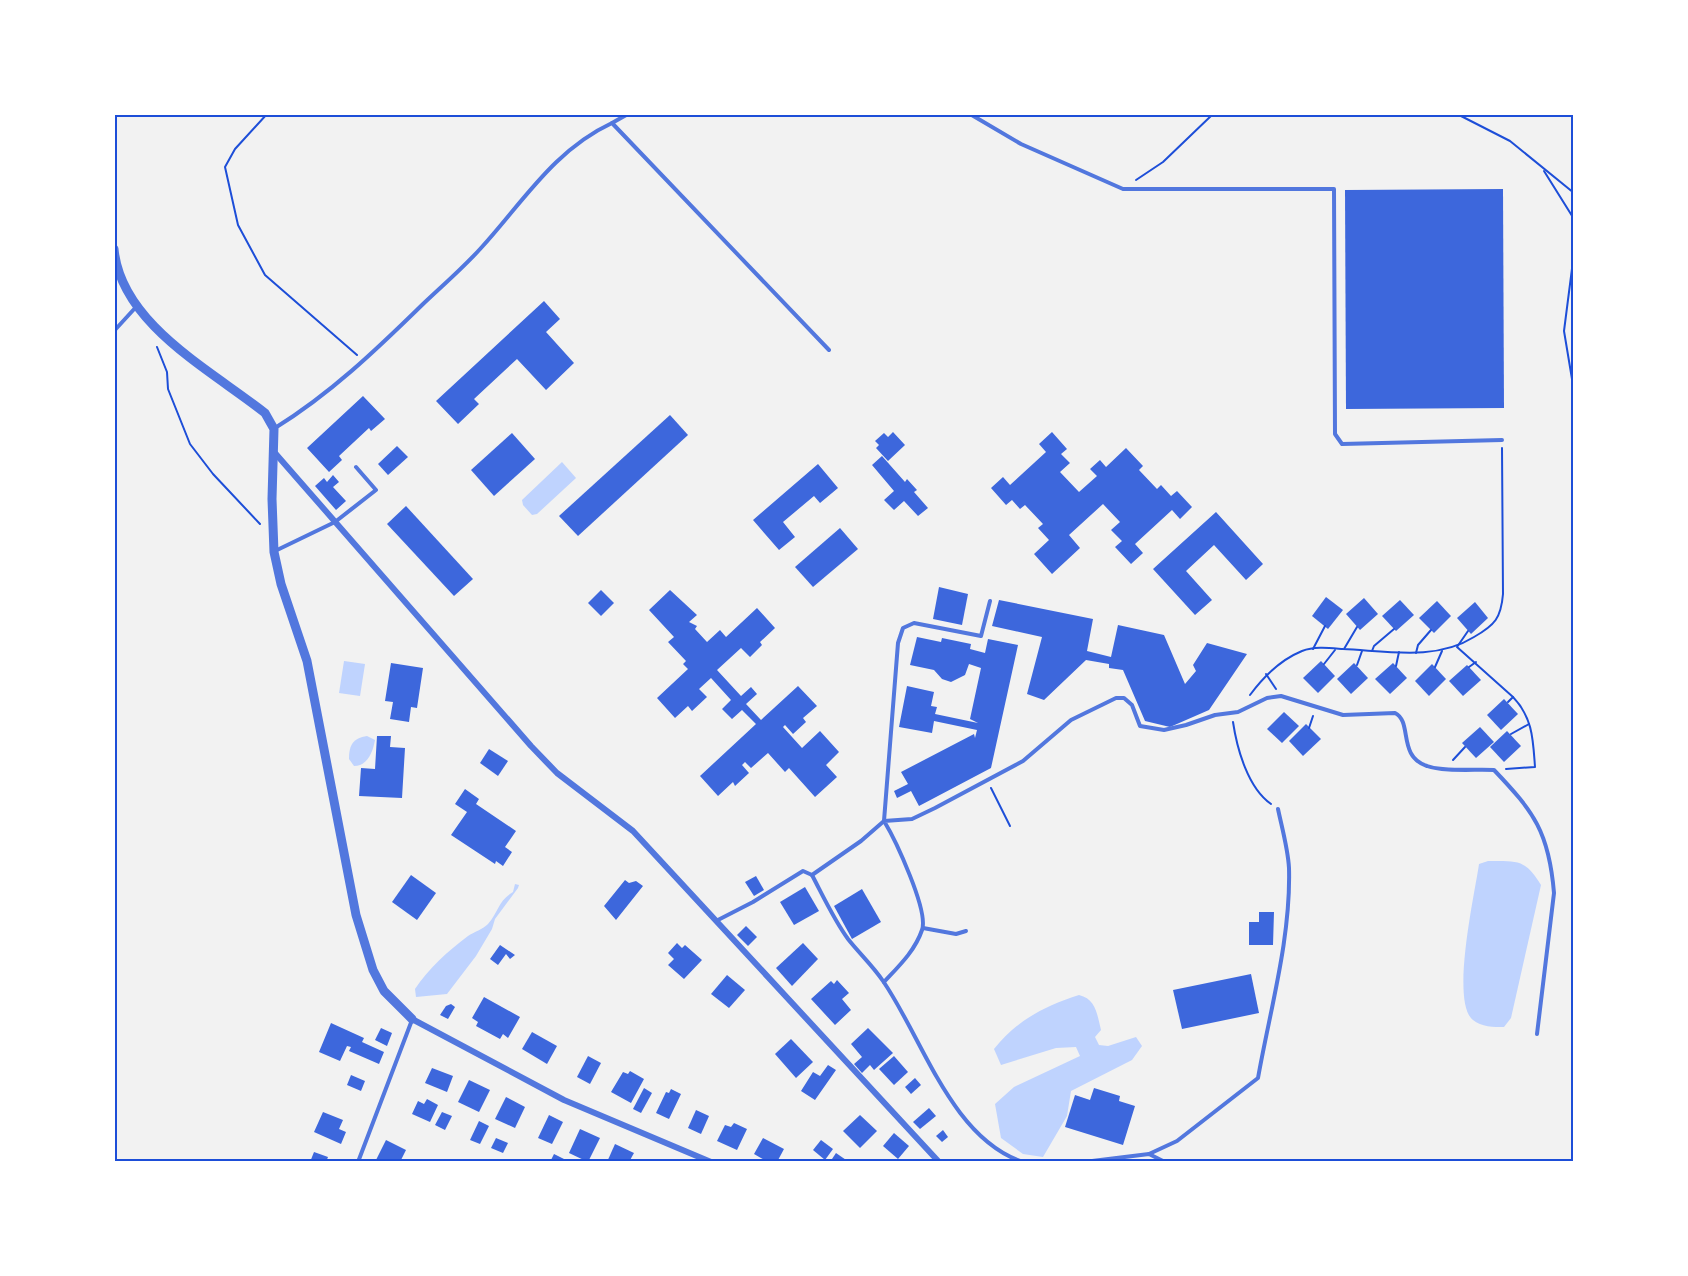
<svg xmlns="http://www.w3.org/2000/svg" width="1688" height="1276" font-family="Mulish,sans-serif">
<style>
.water{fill:#bfd3fe}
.building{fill:#3d67dc}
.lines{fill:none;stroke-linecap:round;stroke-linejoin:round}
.path{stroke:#1d4ed8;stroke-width:2}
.service{stroke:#5277de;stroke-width:4}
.minor{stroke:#5277de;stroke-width:6}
.tertiary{stroke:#5277de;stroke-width:9}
.neatline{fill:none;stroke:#1d4ed8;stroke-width:2}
</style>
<rect width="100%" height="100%" fill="#f2f2f2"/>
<!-- water -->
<g class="water">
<path d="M562,462L576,478L537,514L532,515L523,505L522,500Z"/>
<path d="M344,661L365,664L360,696L339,693Z"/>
<path d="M367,736L375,740C373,751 368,766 354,766L349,759C349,745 353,738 367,736Z"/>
<path d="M1488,861C1518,861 1525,859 1541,885L1511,1018L1504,1027C1494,1027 1481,1027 1473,1020C1450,1002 1475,893 1479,864Z"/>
<path d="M515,884L519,885L518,888L495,919L492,929L476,956L447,994L416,997L415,989C429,968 448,951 468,936C474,932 483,929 488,924C499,911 498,901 513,892Z"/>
<path d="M1079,995C1096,999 1097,1014 1101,1030L1095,1037L1099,1045L1108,1046L1136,1037L1142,1046L1132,1060L1071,1091L1067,1116L1043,1157L1023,1154L1001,1138L995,1104L1014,1087L1080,1056L1076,1047L1056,1048L1001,1065L994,1049C1017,1020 1045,1006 1079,995Z"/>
</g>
<!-- building -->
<g class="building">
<path d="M1503,189L1504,408L1346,409L1345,190Z"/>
<path d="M544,301L560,319L546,332L574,363L546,390L517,359L474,399L479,404L458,424L436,401Z"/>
<path d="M363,396L385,419L371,431L369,428L339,456L342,460L329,472L307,448Z"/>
<path d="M670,415L688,435L578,536L559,516Z"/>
<path d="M893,432L905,445L888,461L876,448L879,445L875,441L884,433L888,437Z"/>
<path d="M1052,432L1067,449L1061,454L1070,463L1060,472L1079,492L1097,476L1090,469L1100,460L1106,467L1126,448L1143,466L1139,470L1157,489L1161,485L1171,496L1177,491L1192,507L1180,519L1172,510L1135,544L1143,553L1131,564L1115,547L1122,541L1111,530L1120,522L1103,504L1069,535L1080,548L1052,574L1034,554L1049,540L1038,528L1043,524L1025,505L1020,509L1012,500L1006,505L991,488L1003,477L1010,485L1046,452L1039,444Z"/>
<path d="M512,433L535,459L494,496L471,470Z"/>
<path d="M397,446L408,457L388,475L378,464Z"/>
<path d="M882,456L905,482L907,479L917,490L914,492L928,508L918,516L904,501L894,510L884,500L894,491L872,465Z"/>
<path d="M818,464L838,488L820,503L814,496L783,522L795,537L779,550L753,520Z"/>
<path d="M333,475L339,482L333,487L346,501L336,510L315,486L324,478L327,482Z"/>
<path d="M406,506L473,579L454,596L387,524Z"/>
<path d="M1216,512L1263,564L1246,580L1214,545L1186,571L1212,600L1195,615L1153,569Z"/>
<path d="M840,528L858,549L813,587L795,567Z"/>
<path d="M939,587L968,594L962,625L933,619Z"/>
<path d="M601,590L614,603L601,616L588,603Z"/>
<path d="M670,590L697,615L689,622L697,626L695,629L707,642L720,630L726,637L757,608L775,628L760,642L762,645L750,657L741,648L717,670L741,696L751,687L757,694L746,704L761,720L798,686L817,706L803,718L806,722L793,734L785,725L783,727L802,748L820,731L839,752L826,765L837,777L815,797L789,768L785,772L768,753L751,768L745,762L742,765L749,773L735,786L733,782L718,796L700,776L756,724L742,710L732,719L722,709L731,700L711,678L699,689L707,697L692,711L688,706L675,718L657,698L688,669L683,664L686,661L668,642L674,637L649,610Z"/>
<path d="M1326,597L1343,610L1328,629L1312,616Z"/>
<path d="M1364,598L1378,614L1360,630L1346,614Z"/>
<path d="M999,600L1093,619L1087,651L1111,657L1118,625L1164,635L1185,684L1196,671L1193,665L1207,643L1247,654L1209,710L1170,727L1145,721L1123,670L1109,668V664L1086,660L1044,700L1027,694L1042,637L992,626Z"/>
<path d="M1400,600L1414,615L1396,631L1382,616Z"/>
<path d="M1437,601L1451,616L1434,633L1419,618Z"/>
<path d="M1475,602L1488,618L1471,634L1457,618Z"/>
<path d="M917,637L941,642L942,638L971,644L970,649L985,653L988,639L1018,645L991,768L919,806L911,791L897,798L894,791L908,784L901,772L974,734L975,738L977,730L934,721L932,733L899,727L907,686L934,692L931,706L937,707L935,714L978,723L970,719L981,668L969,664L965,675L951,682L942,679L934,670L910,665Z"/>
<path d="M1321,661L1335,676L1318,693L1303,678Z"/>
<path d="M391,663L423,668L417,708L411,707L409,722L390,719L393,702L385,701Z"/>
<path d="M1354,663L1368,678L1351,694L1337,679Z"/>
<path d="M1393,663L1407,678L1390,694L1375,679Z"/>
<path d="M1432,664L1446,679L1429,696L1415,681Z"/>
<path d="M1467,665L1481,680L1463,696L1449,681Z"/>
<path d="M1504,699L1518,714L1501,730L1487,715Z"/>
<path d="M1284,712L1299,726L1282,743L1267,729Z"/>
<path d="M1306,724L1321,739L1303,756L1289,741Z"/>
<path d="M1480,727L1494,742L1476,758L1462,743Z"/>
<path d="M1507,731L1521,746L1504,762L1490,747Z"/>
<path d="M377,736H391L390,747L405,748L402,798L359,796L361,768L375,769Z"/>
<path d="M489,749L508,761L498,776L480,763Z"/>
<path d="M465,789L479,799L476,804L516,831L505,847L512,852L503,866L496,861L495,864L451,835L467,812L455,804Z"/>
<path d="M411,875L436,893L417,920L392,902Z"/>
<path d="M756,876L764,890L754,896L745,882Z"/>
<path d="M625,880L629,883L636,881L643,886L616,920L604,906Z"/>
<path d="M805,887L819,911L794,925L780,902Z"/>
<path d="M862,889L881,922L852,939L834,906Z"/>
<path d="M1259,912H1274L1273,945H1249V922H1259Z"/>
<path d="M746,926L757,937L748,946L737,935Z"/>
<path d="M677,943L682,948L685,945L702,960L684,979L668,965L674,959L668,953Z"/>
<path d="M803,943L818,959L792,986L776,968Z"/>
<path d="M500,945L515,955L510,959L506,954L498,965L490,959Z"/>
<path d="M1251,974L1259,1013L1182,1029L1173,990Z"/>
<path d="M727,975L745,990L729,1008L711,994Z"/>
<path d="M837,980L849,993L842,999L851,1010L835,1025L811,999L831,981L834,984Z"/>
<path d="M484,997L520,1017L508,1038L503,1034L500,1039L476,1026L478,1022L472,1018Z"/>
<path d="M451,1004L455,1007L448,1019L440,1015L446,1006Z"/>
<path d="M331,1023L364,1038L362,1042L384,1052L379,1064L349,1051L351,1047L347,1046L340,1061L319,1052Z"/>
<path d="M381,1028L392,1033L387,1046L375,1040Z"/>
<path d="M868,1028L893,1053L874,1070L870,1065L862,1073L854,1064L862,1057L851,1044Z"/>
<path d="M532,1032L557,1046L547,1064L522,1049Z"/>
<path d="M791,1039L813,1062L796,1078L775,1054Z"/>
<path d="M588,1056L601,1063L590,1084L577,1077Z"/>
<path d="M894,1056L908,1072L894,1085L879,1069Z"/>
<path d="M828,1065L836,1070L815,1100L801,1091L813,1072L820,1076Z"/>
<path d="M432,1068L453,1076L447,1092L425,1083Z"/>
<path d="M630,1071L644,1079L631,1103L611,1092L623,1072L628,1074Z"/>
<path d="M351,1075L365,1081L361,1091L347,1085Z"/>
<path d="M915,1078L921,1085L911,1094L905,1087Z"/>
<path d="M469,1080L490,1090L479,1112L458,1102Z"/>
<path d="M644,1088L652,1093L641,1113L633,1109Z"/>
<path d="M1094,1088L1120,1096L1119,1101L1135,1106L1123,1145L1065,1127L1075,1095L1090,1100Z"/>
<path d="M671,1089L681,1094L669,1119L656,1113L666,1092L669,1093Z"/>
<path d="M506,1097L525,1107L515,1128L495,1119Z"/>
<path d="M427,1099L438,1105L430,1122L412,1114L418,1101L424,1104Z"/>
<path d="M929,1108L936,1116L920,1129L913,1122Z"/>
<path d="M696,1110L709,1116L701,1134L688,1128Z"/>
<path d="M323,1112L343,1120L339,1129L346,1132L341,1144L314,1132Z"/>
<path d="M442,1112L452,1116L445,1130L435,1125Z"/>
<path d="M549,1115L563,1122L552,1144L538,1138Z"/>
<path d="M860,1115L877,1131L860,1148L843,1131Z"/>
<path d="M479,1121L489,1126L480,1144L470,1140Z"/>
<path d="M734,1123L747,1129L737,1150L717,1141L725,1125L731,1127Z"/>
<path d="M580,1129L600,1138L588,1162L569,1153Z"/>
<path d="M943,1130L948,1137L942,1142L936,1136Z"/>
<path d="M894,1133L909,1146L898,1159L883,1146Z"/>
<path d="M496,1138L508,1143L503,1153L491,1148Z"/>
<path d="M763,1138L784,1149L777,1162H768L754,1154Z"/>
<path d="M386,1140L406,1150L400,1162L376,1160Z"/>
<path d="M821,1140L833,1149L825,1160L813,1150Z"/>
<path d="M615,1144L634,1153L629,1162H607Z"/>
<path d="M314,1152L328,1157L326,1162H310Z"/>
<path d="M836,1153L849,1162H830Z"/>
<path d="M554,1154L564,1159L562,1162H550Z"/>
</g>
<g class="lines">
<!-- path -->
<g class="path">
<path d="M267,114L235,149L225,167L238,225L265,275L357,355"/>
<path d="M1443,114H1463"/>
<path d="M1461,116L1510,141L1574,193"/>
<path d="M1544,171L1574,219"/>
<path d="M1136,180L1163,162L1213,114"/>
<path d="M1574,253L1564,331L1574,391"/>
<path d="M157,347L167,372L168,389L190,444L213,474L260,524"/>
<path d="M1468,631L1457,647L1513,697L1508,702"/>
<path d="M1313,649L1325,626"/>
<path d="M1344,649L1357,627"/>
<path d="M1372,651L1374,646L1394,629"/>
<path d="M1416,653L1418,645L1431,630"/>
<path d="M1324,664L1335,650"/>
<path d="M1357,665L1362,651"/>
<path d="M1396,666L1399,652"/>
<path d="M1435,667L1442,651"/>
<path d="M1469,667L1476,662"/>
<path d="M1266,674L1276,689"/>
<path d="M1250,695C1264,676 1280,660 1302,651C1315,646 1330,648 1343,649C1387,651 1436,661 1474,637C1495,625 1501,618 1503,594L1502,448"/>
<path d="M1233,722C1237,749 1248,788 1271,804"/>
<path d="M1309,728L1313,716"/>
<path d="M1511,734L1529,724"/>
<path d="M1453,760L1465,747"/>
<path d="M1506,769L1535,767C1533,740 1533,718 1513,697"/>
<path d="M991,788L1010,826"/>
</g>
<!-- service -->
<g class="service">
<path d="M970,114L1021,144L1123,189H1334L1335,434L1342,444L1502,440"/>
<path d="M612,123L628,114"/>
<path d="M114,331L136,307"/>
<path d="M275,428C330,394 376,350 422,305C442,286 463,268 481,248C523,202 554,150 612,123L829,350"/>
<path d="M275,551L335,522L376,490L356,467"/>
<path d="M812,875L861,841L884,821L898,643L903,628L914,623L981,636L990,601"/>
<path d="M716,921L753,902L803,871L812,875C823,896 834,920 848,939C859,953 873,966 883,981C923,1039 951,1138 1023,1162"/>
<path d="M923,928L956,934L966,931"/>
<path d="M884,982C898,967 915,951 922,930C929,911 895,839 884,821L912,819L935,808L1023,761L1071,720L1116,698H1124L1132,705L1140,726L1164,730L1186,725L1215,715L1238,712L1267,698L1281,696L1343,715L1395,713C1413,722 1397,756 1427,766C1443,772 1476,769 1494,770C1534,812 1549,832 1554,893L1537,1034"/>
<path d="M1149,1154L1177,1141L1258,1078C1270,1010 1291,938 1289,868C1288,849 1282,828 1278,809"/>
<path d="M358,1162L412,1020"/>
<path d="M1084,1162L1149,1154L1165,1162"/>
</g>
<!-- minor -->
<g class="minor">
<path d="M275,453L531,746L557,773L633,831L939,1162"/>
<path d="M412,1019L564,1100L711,1162"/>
</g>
<!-- tertiary -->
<path class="tertiary" d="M114,249C121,324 211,370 265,413L274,429L272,499L274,552L281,584L307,661L356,915L373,970L384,991L412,1019"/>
</g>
<!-- border -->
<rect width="1688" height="1276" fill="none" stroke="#ffffff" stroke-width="231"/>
<rect x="116" y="116" width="1456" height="1044" class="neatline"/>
</svg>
